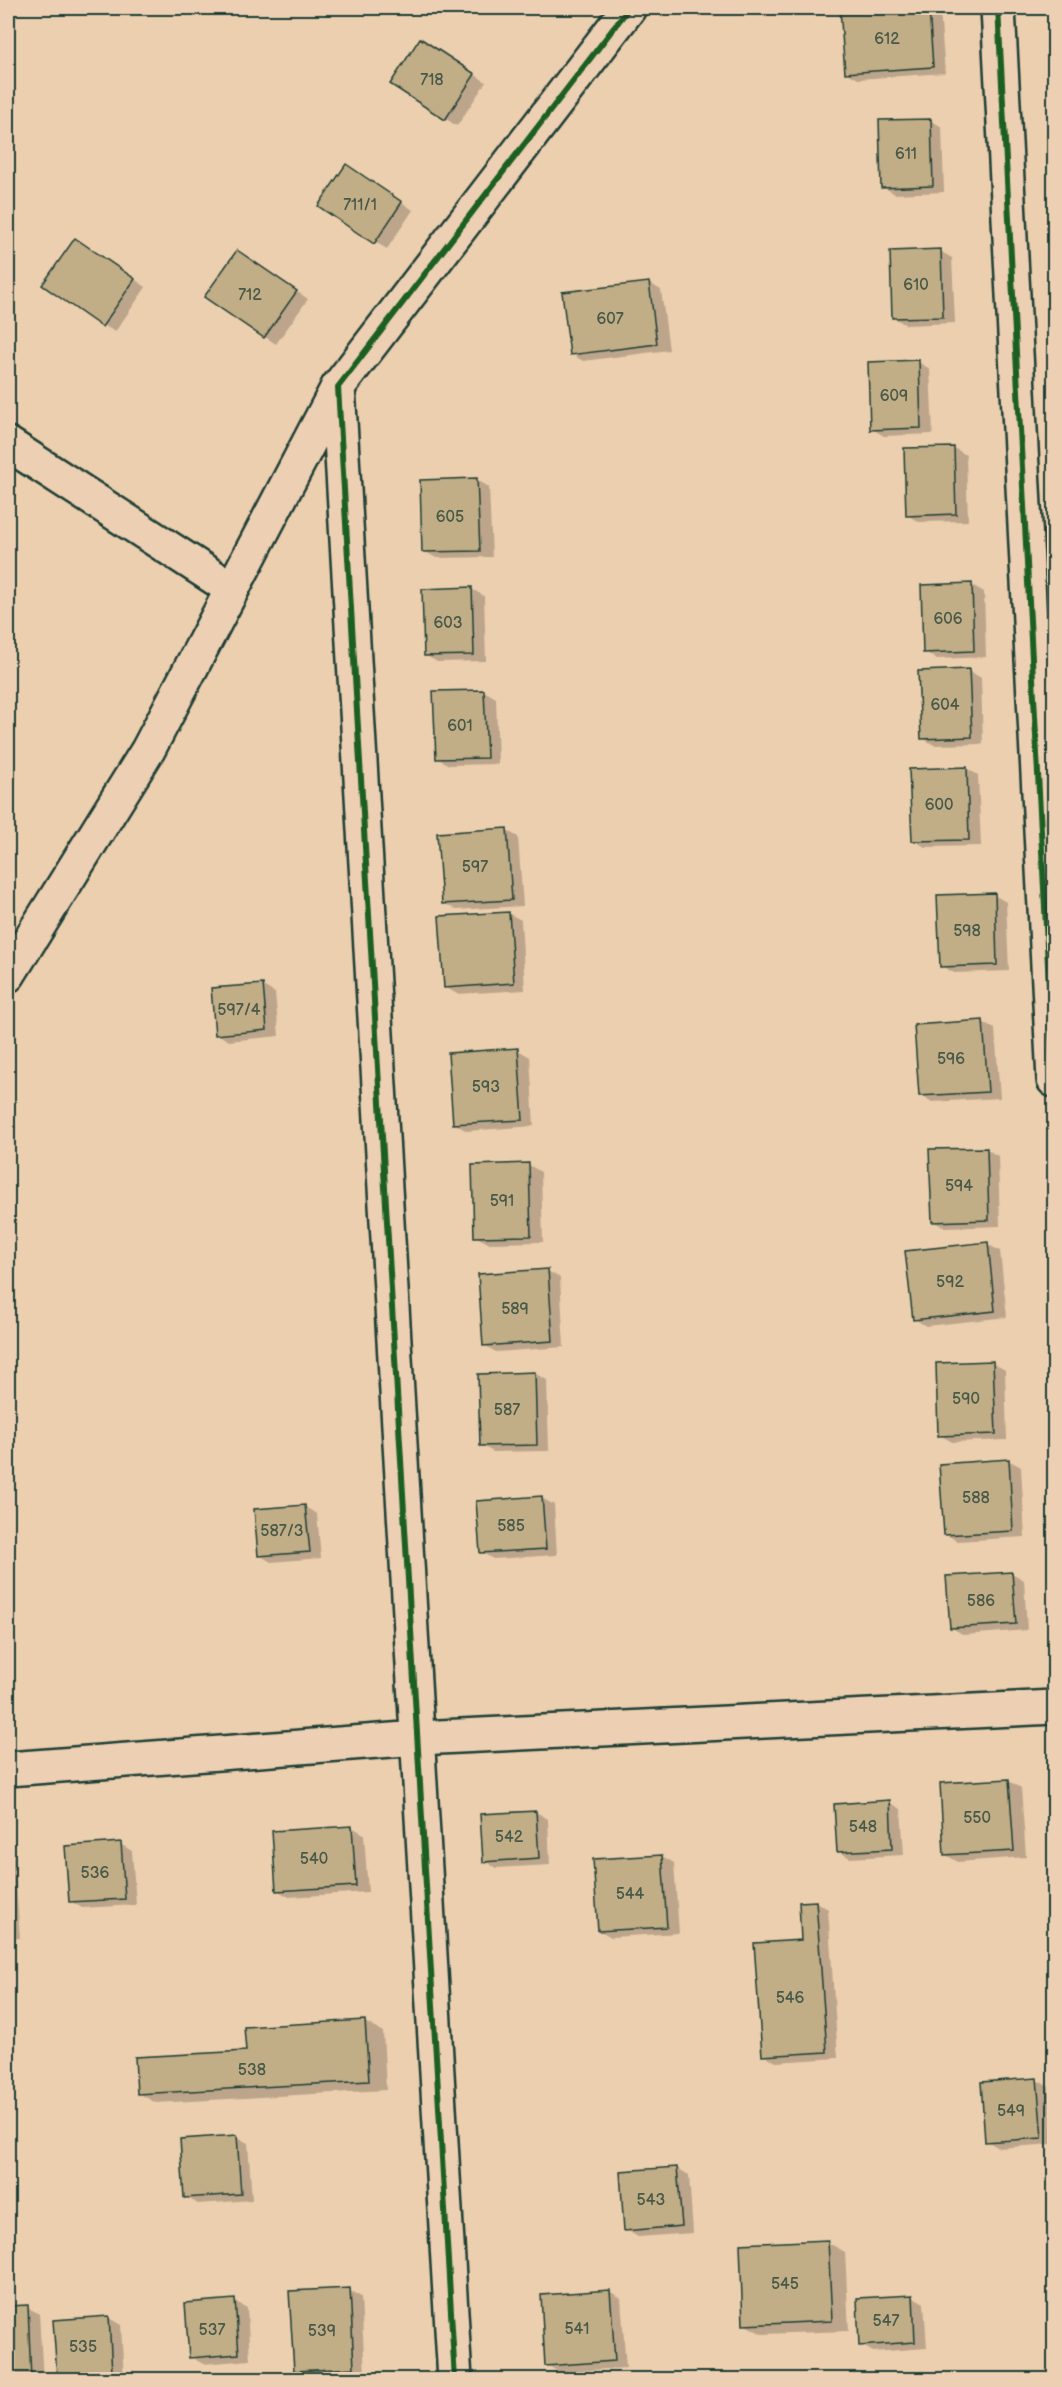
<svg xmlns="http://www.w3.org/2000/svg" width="1062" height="2387" font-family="'Balsamiq Sans',sans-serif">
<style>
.shadow{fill:#0003}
.building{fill:#c1ad86;stroke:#1f3d34;stroke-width:1.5}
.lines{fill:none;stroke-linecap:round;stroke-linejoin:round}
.minor-casing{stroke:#1f3d34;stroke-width:38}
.minor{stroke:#edd0b3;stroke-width:33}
.cycleway-casing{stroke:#edd0b3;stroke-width:10}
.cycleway{stroke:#1b5e20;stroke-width:6}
.labels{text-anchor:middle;stroke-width:4.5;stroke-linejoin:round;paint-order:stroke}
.number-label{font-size:16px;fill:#485948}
</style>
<rect width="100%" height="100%" fill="#eccfae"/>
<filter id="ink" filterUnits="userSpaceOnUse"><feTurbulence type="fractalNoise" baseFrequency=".0167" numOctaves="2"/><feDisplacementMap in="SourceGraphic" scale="12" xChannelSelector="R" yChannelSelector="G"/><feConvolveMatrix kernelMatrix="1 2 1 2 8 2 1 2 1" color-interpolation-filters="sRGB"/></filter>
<g filter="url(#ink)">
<!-- shadow -->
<g class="shadow">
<path d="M430,8H451L444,16Z"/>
<path d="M890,8H932L940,12L945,73L858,79L846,72L842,10Z"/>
<path d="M432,47L486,82L457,126L446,119Z"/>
<path d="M930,120L942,127L944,192L895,194L883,187Z"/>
<path d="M347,166L413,210L387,249L375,242Z"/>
<path d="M87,247L146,287L115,332L103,325Z"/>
<path d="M940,251L952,258L955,323L906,325L894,318Z"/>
<path d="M249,259L308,299L276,344L265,337Z"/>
<path d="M649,283L661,290L669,350L583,361L571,354Z"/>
<path d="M918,362L930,369L933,434L884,436L872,429Z"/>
<path d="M954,448L966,455L968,521L919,522L907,515Z"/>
<path d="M477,480L489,487L492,557L436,558L424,551Z"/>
<path d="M972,585L984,592L986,657L937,659L925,652L922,586Z"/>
<path d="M472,589L484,596L486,661L437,662L425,655Z"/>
<path d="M969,671L981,678L983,744L934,745L922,738Z"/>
<path d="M484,691L496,698L498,764L449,765L437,758Z"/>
<path d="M966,768L978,775L981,846L925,847L913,840Z"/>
<path d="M506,830L518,837L523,906L456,910L444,903Z"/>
<path d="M994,895L1006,902L1009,971L954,973L942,966Z"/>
<path d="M508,913L521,920L525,990L457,994L445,987Z"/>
<path d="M263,986L275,993L279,1036L229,1041L217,1034Z"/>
<path d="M983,1022L995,1029L1000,1098L932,1102L920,1095Z"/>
<path d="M518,1050L530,1057L534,1126L467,1131L455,1124Z"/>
<path d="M986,1149L998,1156L1000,1226L945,1228L933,1221Z"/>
<path d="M529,1165L541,1172L543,1242L488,1243L475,1236Z"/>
<path d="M987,1244L1000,1251L1007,1317L926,1326L914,1319Z"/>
<path d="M548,1271L560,1278L564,1347L496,1352L484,1345Z"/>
<path d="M993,1363L1005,1370L1007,1440L952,1442L940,1435Z"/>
<path d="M534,1373L547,1380L549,1451L493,1452L481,1445Z"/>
<path d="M1008,1460L1021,1467L1025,1537L957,1541L945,1534Z"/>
<path d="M542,1498L554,1505L557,1555L493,1559L481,1552Z"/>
<path d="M305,1507L317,1514L321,1558L271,1562L259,1555Z"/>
<path d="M1012,1573L1024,1580L1027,1630L964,1635L952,1628Z"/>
<path d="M1009,1781L1021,1788L1026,1857L958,1862L946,1855Z"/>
<path d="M889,1802L901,1809L904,1855L850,1858L838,1851Z"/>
<path d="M536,1812L548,1819L550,1865L496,1868L484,1861Z"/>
<path d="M352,1827L364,1834L368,1892L289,1897L277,1890Z"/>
<path d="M8,1841L13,1844L20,1938L8,1939Z"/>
<path d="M120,1844L132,1851L136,1905L82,1908L70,1901Z"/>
<path d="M662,1856L674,1863L679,1933L611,1937L599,1930L595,1861Z"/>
<path d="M816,1902L828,1909L838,2058L776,2062L764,2055Z"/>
<path d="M365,2022L383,2032L386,2090L156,2103L138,2093L247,2052Z"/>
<path d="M1037,2080L1049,2087L1053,2144L999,2148L987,2141Z"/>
<path d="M236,2137L248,2143L252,2200L198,2204L186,2197Z"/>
<path d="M677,2168L689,2175L693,2233L638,2237L626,2230Z"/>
<path d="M827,2242L845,2252L849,2331L762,2334L744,2324Z"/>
<path d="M349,2290L361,2297L365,2375L307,2377L295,2370Z"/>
<path d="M609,2291L621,2298L626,2368L559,2372L547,2365Z"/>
<path d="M912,2296L924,2303L927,2348L873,2352L861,2345Z"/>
<path d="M234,2301L247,2308L250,2360L203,2364L191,2357Z"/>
<path d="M27,2307L39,2314L43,2380H8V2308Z"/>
<path d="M109,2318L121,2325L124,2379L65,2380L58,2376Z"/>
</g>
<!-- building -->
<g class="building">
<path d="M866,8H929L933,67L845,73L840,9Z"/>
<path d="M420,38L475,74L445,120L390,84Z"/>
<path d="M931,119L933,186L881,188L879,120Z"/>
<path d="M346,164L402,202L374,244L318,206Z"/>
<path d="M75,238L135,279L102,327L42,285Z"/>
<path d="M941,249L943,317L892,318L890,251Z"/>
<path d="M237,250L297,291L264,338L204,297Z"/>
<path d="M649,282L657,344L570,355L562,292Z"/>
<path d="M919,360L921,428L870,430L868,362Z"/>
<path d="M954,447L956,514L906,516L904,448Z"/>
<path d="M477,478L480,551L422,552L420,480Z"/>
<path d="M972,583L974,651L923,653L921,585Z"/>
<path d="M472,587L474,655L424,656L422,589Z"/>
<path d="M969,669L972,737L921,739L918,671Z"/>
<path d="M484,690L487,758L436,759L433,691Z"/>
<path d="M967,767L969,840L912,841L909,769Z"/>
<path d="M507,828L512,900L442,904L437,833Z"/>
<path d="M995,893L997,965L940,967L937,895Z"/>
<path d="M509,912L514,983L444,988L439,916Z"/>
<path d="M263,984L267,1030L215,1035L211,988Z"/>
<path d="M983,1020L988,1092L919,1096L914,1025Z"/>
<path d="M518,1048L523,1120L453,1124L448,1053Z"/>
<path d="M987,1148L989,1220L932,1222L929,1149Z"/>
<path d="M529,1163L531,1236L474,1237L472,1165Z"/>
<path d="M988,1242L995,1311L913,1320L905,1251Z"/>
<path d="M548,1269L553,1341L483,1346L478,1274Z"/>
<path d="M993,1361L996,1434L938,1436L936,1363Z"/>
<path d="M535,1372L537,1445L480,1446L478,1374Z"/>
<path d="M1009,1459L1013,1531L944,1535L939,1464Z"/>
<path d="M542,1496L546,1549L480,1553L476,1501Z"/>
<path d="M305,1505L310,1552L258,1556L254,1509Z"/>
<path d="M1012,1572L1016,1624L950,1628L946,1576Z"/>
<path d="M1009,1779L1014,1851L944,1855L940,1783Z"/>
<path d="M890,1800L892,1849L837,1852L834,1804Z"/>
<path d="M536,1811L539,1858L483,1862L480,1814Z"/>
<path d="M352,1826L356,1886L276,1891L272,1831Z"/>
<path d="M121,1842L125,1899L69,1902L65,1846Z"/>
<path d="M662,1855L667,1927L598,1931L593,1859Z"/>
<path d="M816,1901L827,2052L762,2056L754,1943L801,1940L799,1902Z"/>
<path d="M365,2020L369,2081L137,2094L135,2057L246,2051L244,2027Z"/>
<path d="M1037,2078L1042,2138L985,2142L981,2082Z"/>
<path d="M237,2135L241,2194L184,2198L180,2139Z"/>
<path d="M677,2167L682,2226L624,2231L620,2171Z"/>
<path d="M828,2240L832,2321L743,2325L740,2244Z"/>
<path d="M350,2288L354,2368L294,2371L289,2291Z"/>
<path d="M610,2290L615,2361L545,2366L541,2295Z"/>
<path d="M913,2295L915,2342L859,2346L857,2298Z"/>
<path d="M235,2299L239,2354L189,2358L185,2303Z"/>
<path d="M28,2305L31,2380H8V2306Z"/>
<path d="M109,2316L112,2373L57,2376L53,2320Z"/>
</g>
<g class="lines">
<defs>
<g id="minor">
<path d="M998,8L1054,1080"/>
<path d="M8,444L232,589"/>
<path d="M8,975L148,750L338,387"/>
<path d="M8,1769L418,1738L1054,1707"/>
<path d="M455,2380L338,387L629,8"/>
</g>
</defs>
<!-- minor casing -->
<use href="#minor" class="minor-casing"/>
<!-- minor -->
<use href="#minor" class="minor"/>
<defs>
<g id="cycleway">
<path d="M998,8L1054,1080"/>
<path d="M455,2380L338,387L629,8"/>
</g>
</defs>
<!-- cycleway casing -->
<use href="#cycleway" class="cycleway-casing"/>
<!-- cycleway -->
<use href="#cycleway" class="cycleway"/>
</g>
</g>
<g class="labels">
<!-- number labels -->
<g class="number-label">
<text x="887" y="44">612</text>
<text x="432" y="85">718</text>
<text x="906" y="159">611</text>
<text x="360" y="210">711/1</text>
<text x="916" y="290">610</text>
<text x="250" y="300">712</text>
<text x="610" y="324">607</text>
<text x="894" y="401">609</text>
<text x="450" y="522">605</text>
<text x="948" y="624">606</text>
<text x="448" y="628">603</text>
<text x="945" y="710">604</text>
<text x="460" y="731">601</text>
<text x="939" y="810">600</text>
<text x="475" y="872">597</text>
<text x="967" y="936">598</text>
<text x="239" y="1015">597/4</text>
<text x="951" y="1064">596</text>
<text x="486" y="1092">593</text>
<text x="959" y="1191">594</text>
<text x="502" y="1206">591</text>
<text x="950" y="1287">592</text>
<text x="515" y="1314">589</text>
<text x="966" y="1404">590</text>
<text x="507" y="1415">587</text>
<text x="976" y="1503">588</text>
<text x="511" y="1531">585</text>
<text x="282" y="1536">587/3</text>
<text x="981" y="1606">586</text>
<text x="977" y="1823">550</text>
<text x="863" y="1832">548</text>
<text x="509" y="1842">542</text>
<text x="314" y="1864">540</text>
<text x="95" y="1878">536</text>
<text x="630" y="1899">544</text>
<text x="790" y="2003">546</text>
<text x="252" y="2075">538</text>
<text x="1011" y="2116">549</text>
<text x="651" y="2205">543</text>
<text x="785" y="2289">545</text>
<text x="886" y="2326">547</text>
<text x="577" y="2334">541</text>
<text x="212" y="2335">537</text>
<text x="322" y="2336">539</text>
<text x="83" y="2352">535</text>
</g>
</g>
<!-- margin -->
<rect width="1062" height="2387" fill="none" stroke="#edd0b3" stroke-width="30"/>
<rect x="15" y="15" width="1032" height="2357" fill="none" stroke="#1f3d34" stroke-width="2" filter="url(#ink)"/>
</svg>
